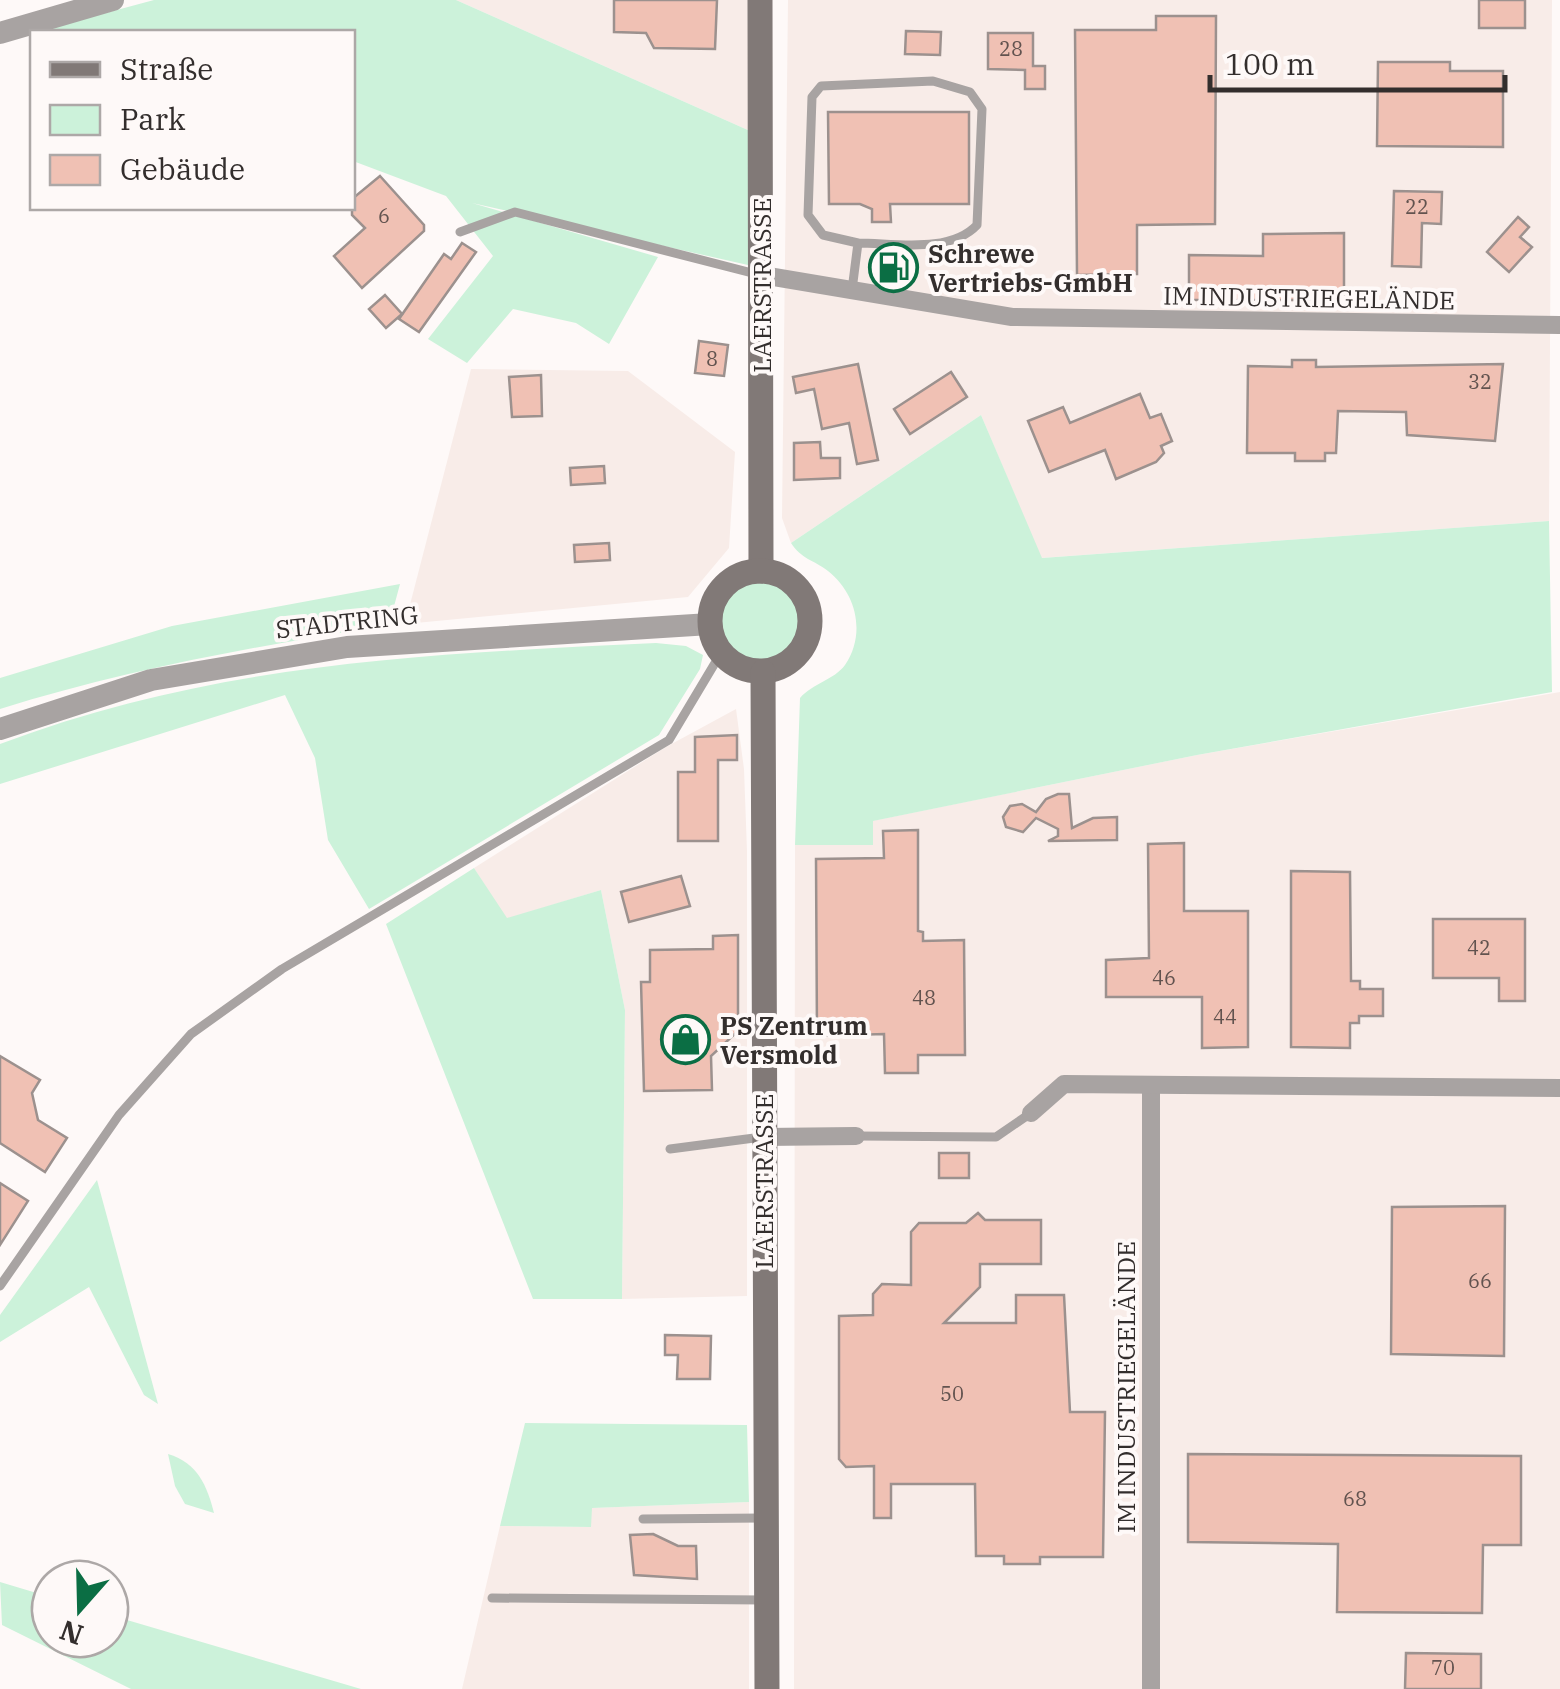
<svg xmlns="http://www.w3.org/2000/svg" width="1560" height="1689" font-family="'IBM Plex Serif',serif">
<style>
.built{fill:#f8ece8}
.green{fill:#ccf2da}
.building{fill:#f0c1b4;stroke:#9c918e;stroke-width:2.5}
.lines{fill:none;stroke-linecap:round;stroke-linejoin:round}
.service{stroke:#a8a3a2;stroke-width:9}
.minor{stroke:#a8a3a2;stroke-width:18}
.tertiary{stroke:#a8a3a2;stroke-width:22}
.secondary{stroke:#817977;stroke-width:25}
.labels{text-anchor:middle;stroke-width:8;stroke-linejoin:round;paint-order:stroke}
.number-label{font-size:20px;fill:#62534f}
.poi-label{font-size:25px;font-weight:bold;fill:#332e2d;stroke:#fef9f8;text-anchor:start}
.street-label{font-size:25px;fill:#332e2d;stroke:#fef9f8}
</style>
<rect width="100%" height="100%" fill="#fef9f8"/>
<!-- built -->
<g class="built">
<path d="M456,0H750V131Z"/>
<path d="M788,0H1552L1549,521L1041,558L981,415L791,543L782,518Z"/>
<path d="M471,369L628,371L735,452L729,548L688,597L405,624Z"/>
<path d="M1560,692V1689H794L795,845H872V821L1197,755Z"/>
<path d="M736,709L744,769L747,851V1296L622,1299L625,1010L601,890L506,919L474,868L666,747Z"/>
<path d="M749,1502V1689H462L500,1526L590,1527L591,1508Z"/>
</g>
<!-- green -->
<g class="green">
<path d="M154,0H456L750,131L748,265L472,203L658,257L609,344L576,323L513,309L467,363L428,339L493,256L446,196L353,161L352,32H35Z"/>
<path d="M981,415L1042,558L1549,521L1552,692L1197,755L873,821V845H795L800,698C813,683 834,680 845,665C866,634 857,594 828,571C814,560 801,559 791,543Z"/>
<circle cx="762" cy="621" r="41"/>
<path d="M400,584L389,625C257,646 128,669 0,709V678L172,626Z"/>
<path d="M656,643L686,646L703,655L700,669L659,735L369,909L328,840L315,758L285,695L0,784V744C217,662 428,654 656,643Z"/>
<path d="M474,868L507,918L601,890L625,1010L622,1299H533L386,924Z"/>
<path d="M97,1180L158,1404L144,1395L89,1287L0,1342V1315Z"/>
<path d="M525,1423L747,1425L749,1502L592,1508L591,1527L500,1526Z"/>
<path d="M168,1454C198,1463 207,1486 214,1513L185,1504L175,1486Z"/>
<path d="M0,1582L50,1597V1639H110V1615L361,1689H131L2,1625Z"/>
</g>
<!-- building -->
<g class="building">
<path d="M614,0H717L715,49L654,48L646,33L614,32Z"/>
<rect x="1479" y="0" width="46" height="28"/>
<path d="M1156,16H1216L1215,224L1137,225V274L1077,275L1075,30H1156Z"/>
<path d="M906,31L941,32L940,55L905,54Z"/>
<path d="M988,33H1033V66H1045V89H1025V70L988,69Z"/>
<path d="M1378,62H1450V71H1503V147L1377,146Z"/>
<path d="M828,112H969V204H890L891,222H872V209L860,204H829Z"/>
<path d="M380,176L424,225V231L362,288L334,256L365,228L352,215V199Z"/>
<path d="M1394,191L1442,192L1441,224L1422,223L1421,267L1392,266Z"/>
<path d="M1518,217L1529,227L1520,237L1532,247L1509,272L1487,252Z"/>
<path d="M1344,233V300H1189V255L1263,256V234Z"/>
<path d="M462,243L476,252L419,332L399,319L444,254L451,259Z"/>
<path d="M385,295L402,314L386,328L369,309Z"/>
<path d="M699,341L728,345L724,376L695,373Z"/>
<path d="M1292,360H1316V367L1503,364L1495,441L1407,435L1406,412L1338,411L1336,453H1325V461H1295V453H1247L1248,366L1292,367Z"/>
<path d="M858,364L878,460L857,464L849,423L822,429L814,389L796,393L793,377Z"/>
<path d="M951,372L967,397L910,434L894,409Z"/>
<path d="M541,375L542,416L512,417L509,377Z"/>
<path d="M1140,394L1150,418L1161,414L1172,441L1161,446L1164,453L1156,462L1116,479L1105,450L1049,472L1028,421L1063,407L1070,423Z"/>
<path d="M820,442L821,458H840V478L794,480V443Z"/>
<path d="M604,466L605,483L571,485L570,468Z"/>
<path d="M609,543L610,560L575,562L574,545Z"/>
<path d="M737,735V760H718V841H678V772H695V737Z"/>
<path d="M1058,794H1069L1072,828L1093,818L1117,817V840L1048,841L1058,836V829L1036,818L1023,832L1006,827L1003,817L1010,806L1022,804L1036,812L1046,799Z"/>
<path d="M918,830V931L923,932V941L964,940L965,1055H918V1073H885L884,1034L817,1036L816,859L884,858L883,831Z"/>
<path d="M1184,843V911H1248V1047L1202,1048V997H1106V960L1149,958L1148,844Z"/>
<path d="M1291,871L1350,872L1351,981H1360V989H1383V1016H1359V1023H1350V1048L1291,1047Z"/>
<path d="M681,876L690,906L629,922L621,892Z"/>
<path d="M1433,919H1525V1001H1499V978H1433Z"/>
<path d="M738,935V1031L711,1056L712,1090L644,1091L641,982H650V950L713,949V936Z"/>
<path d="M0,1056L40,1080L32,1093L38,1120L67,1138L45,1172L0,1143Z"/>
<rect x="939" y="1153" width="30" height="25"/>
<path d="M0,1183L28,1201L0,1245Z"/>
<path d="M1505,1206L1504,1356L1391,1354L1392,1207Z"/>
<path d="M978,1213L985,1220H1041V1264H980V1287L944,1323H1016V1295H1064L1070,1412H1105L1103,1557H1040V1564H1004V1556H976L975,1484H891V1518H874V1466L846,1467L839,1459V1316L873,1315V1294L882,1284L911,1285V1232L919,1223H966Z"/>
<path d="M665,1335L711,1336L710,1379H677L678,1355H665Z"/>
<path d="M1188,1454L1521,1456V1545H1483L1482,1613L1337,1612L1338,1544L1188,1542Z"/>
<path d="M653,1534L678,1546H696L697,1579L634,1575L630,1535Z"/>
<path d="M1406,1653L1481,1654V1689H1405Z"/>
</g>
<g class="lines">
<!-- service -->
<g class="service">
<path d="M460,232L515,212L756,274"/>
<path d="M852,290L858,243L823,235L808,215L812,97L821,86L933,81L970,92L982,109L977,225C950,254 894,243 858,243"/>
<path d="M856,1136L996,1137L1031,1113"/>
<path d="M670,1149L762,1137"/>
<path d="M0,1286L119,1115L191,1034L282,969L669,740L721,653"/>
<path d="M643,1519L763,1518"/>
<path d="M492,1598L764,1600"/>
</g>
<!-- minor -->
<g class="minor">
<path d="M762,275L1012,317L1560,325"/>
<path d="M1151,1085V1689"/>
<path d="M1031,1113L1064,1084L1560,1088"/>
<path d="M764,1137L856,1136"/>
</g>
<!-- tertiary -->
<g class="tertiary">
<path d="M0,33L113,0"/>
<path d="M0,729L151,680L347,647L710,624"/>
</g>
<!-- secondary -->
<g class="secondary">
<path d="M760,0L761,571"/>
<circle cx="760" cy="621" r="50"/>
<path d="M763,672L767,1689"/>
</g>
</g>
<!-- icons -->
<defs>
<symbol id="fuel-ring" viewBox="-11 -11 22 22"><circle r="9.5" fill="#fef9f8" stroke="#0b6e44" stroke-width="1.5"/><path d="M-5.5-6h7V0h2V4h1.3V-2.5L3-4.5l.8-.8L6-3V5H2.5V1h-1V6h-7ZM-4.2-4.7v3.2H.2V-4.7Z" fill="#0b6e44"/></symbol>
<symbol id="shop-ring" viewBox="-11 -11 22 22"><circle r="9.5" fill="#fef9f8" stroke="#0b6e44" stroke-width="1.5"/><path d="M-5-2.5h2.3a2.7 3.5 0 0 1 5.4 0H5L5.5 6h-11ZM-1.5-2.5h3a1.5 2.3 0 0 0-3 0Z" fill="#0b6e44"/></symbol>
</defs>
<g fill-rule="evenodd">
<use href="#fuel-ring" x="866" y="240" width="55" height="55"/>
<use href="#shop-ring" x="658" y="1012" width="55" height="55"/>
</g>
<g class="labels">
<!-- number labels -->
<g class="number-label">
<text x="1011" y="56">28</text>
<text x="1417" y="214">22</text>
<text x="384" y="223">6</text>
<text x="712" y="366">8</text>
<text x="1480" y="389">32</text>
<text x="1479" y="955">42</text>
<text x="1164" y="985">46</text>
<text x="924" y="1005">48</text>
<text x="1225" y="1024">44</text>
<text x="1480" y="1288">66</text>
<text x="952" y="1401">50</text>
<text x="1355" y="1506">68</text>
<text x="1443" y="1675">70</text>
</g>
<!-- poi labels -->
<g class="poi-label">
<text x="928" y="263">Schrewe<tspan x="928" dy="29">Vertriebs-GmbH</tspan></text>
<text x="720" y="1035">PS Zentrum<tspan x="720" dy="29">Versmold</tspan></text>
</g>
<!-- street labels -->
<g class="street-label">
<text transform="translate(762 285) rotate(-90)" y="9">LAERSTRASSE</text>
<text transform="translate(1309 298) rotate(1)" y="9">IM INDUSTRIEGELÄNDE</text>
<text transform="translate(347 622) rotate(-6)" y="9">STADTRING</text>
<text transform="translate(764 1181) rotate(-90)" y="9">LAERSTRASSE</text>
<text transform="translate(1126 1387) rotate(-90)" y="9">IM INDUSTRIEGELÄNDE</text>
</g>
</g>
<!-- legend -->
<rect x="30" y="30" width="325" height="180" fill="#fef9f8" stroke="#ada8a7" stroke-width="2.5"/>
<rect x="50" y="62" width="50" height="15" fill="#817977" stroke="#ada8a7" stroke-width="2.5"/>
<text x="120" y="80" font-size="30" fill="#332e2d">Straße</text>
<rect x="50" y="105" width="50" height="30" fill="#ccf2da" stroke="#ada8a7" stroke-width="2.5"/>
<text x="120" y="130" font-size="30" fill="#332e2d">Park</text>
<rect x="50" y="155" width="50" height="30" fill="#f0c1b4" stroke="#ada8a7" stroke-width="2.5"/>
<text x="120" y="180" font-size="30" fill="#332e2d">Gebäude</text>
<!-- north arrow -->
<g transform="translate(80 1609) rotate(200)"><circle r="48" fill="#fef9f8" stroke="#ada8a7" stroke-width="2.5"/>
<path d="M0-8L18 38L0 25L-18 38Z" fill="#0b6e44"/>
<text y="-15" font-size="28" font-weight="bold" text-anchor="middle" fill="#332e2d">N</text>
</g>
<!-- scale -->
<path d="M1210 75v15h295v-15" fill="none" stroke="#332e2d" stroke-width="5"/>
<text x="1225" y="75" font-size="30" fill="#332e2d" stroke="#fef9f8" stroke-width="8" paint-order="stroke">100 m</text>
</svg>
